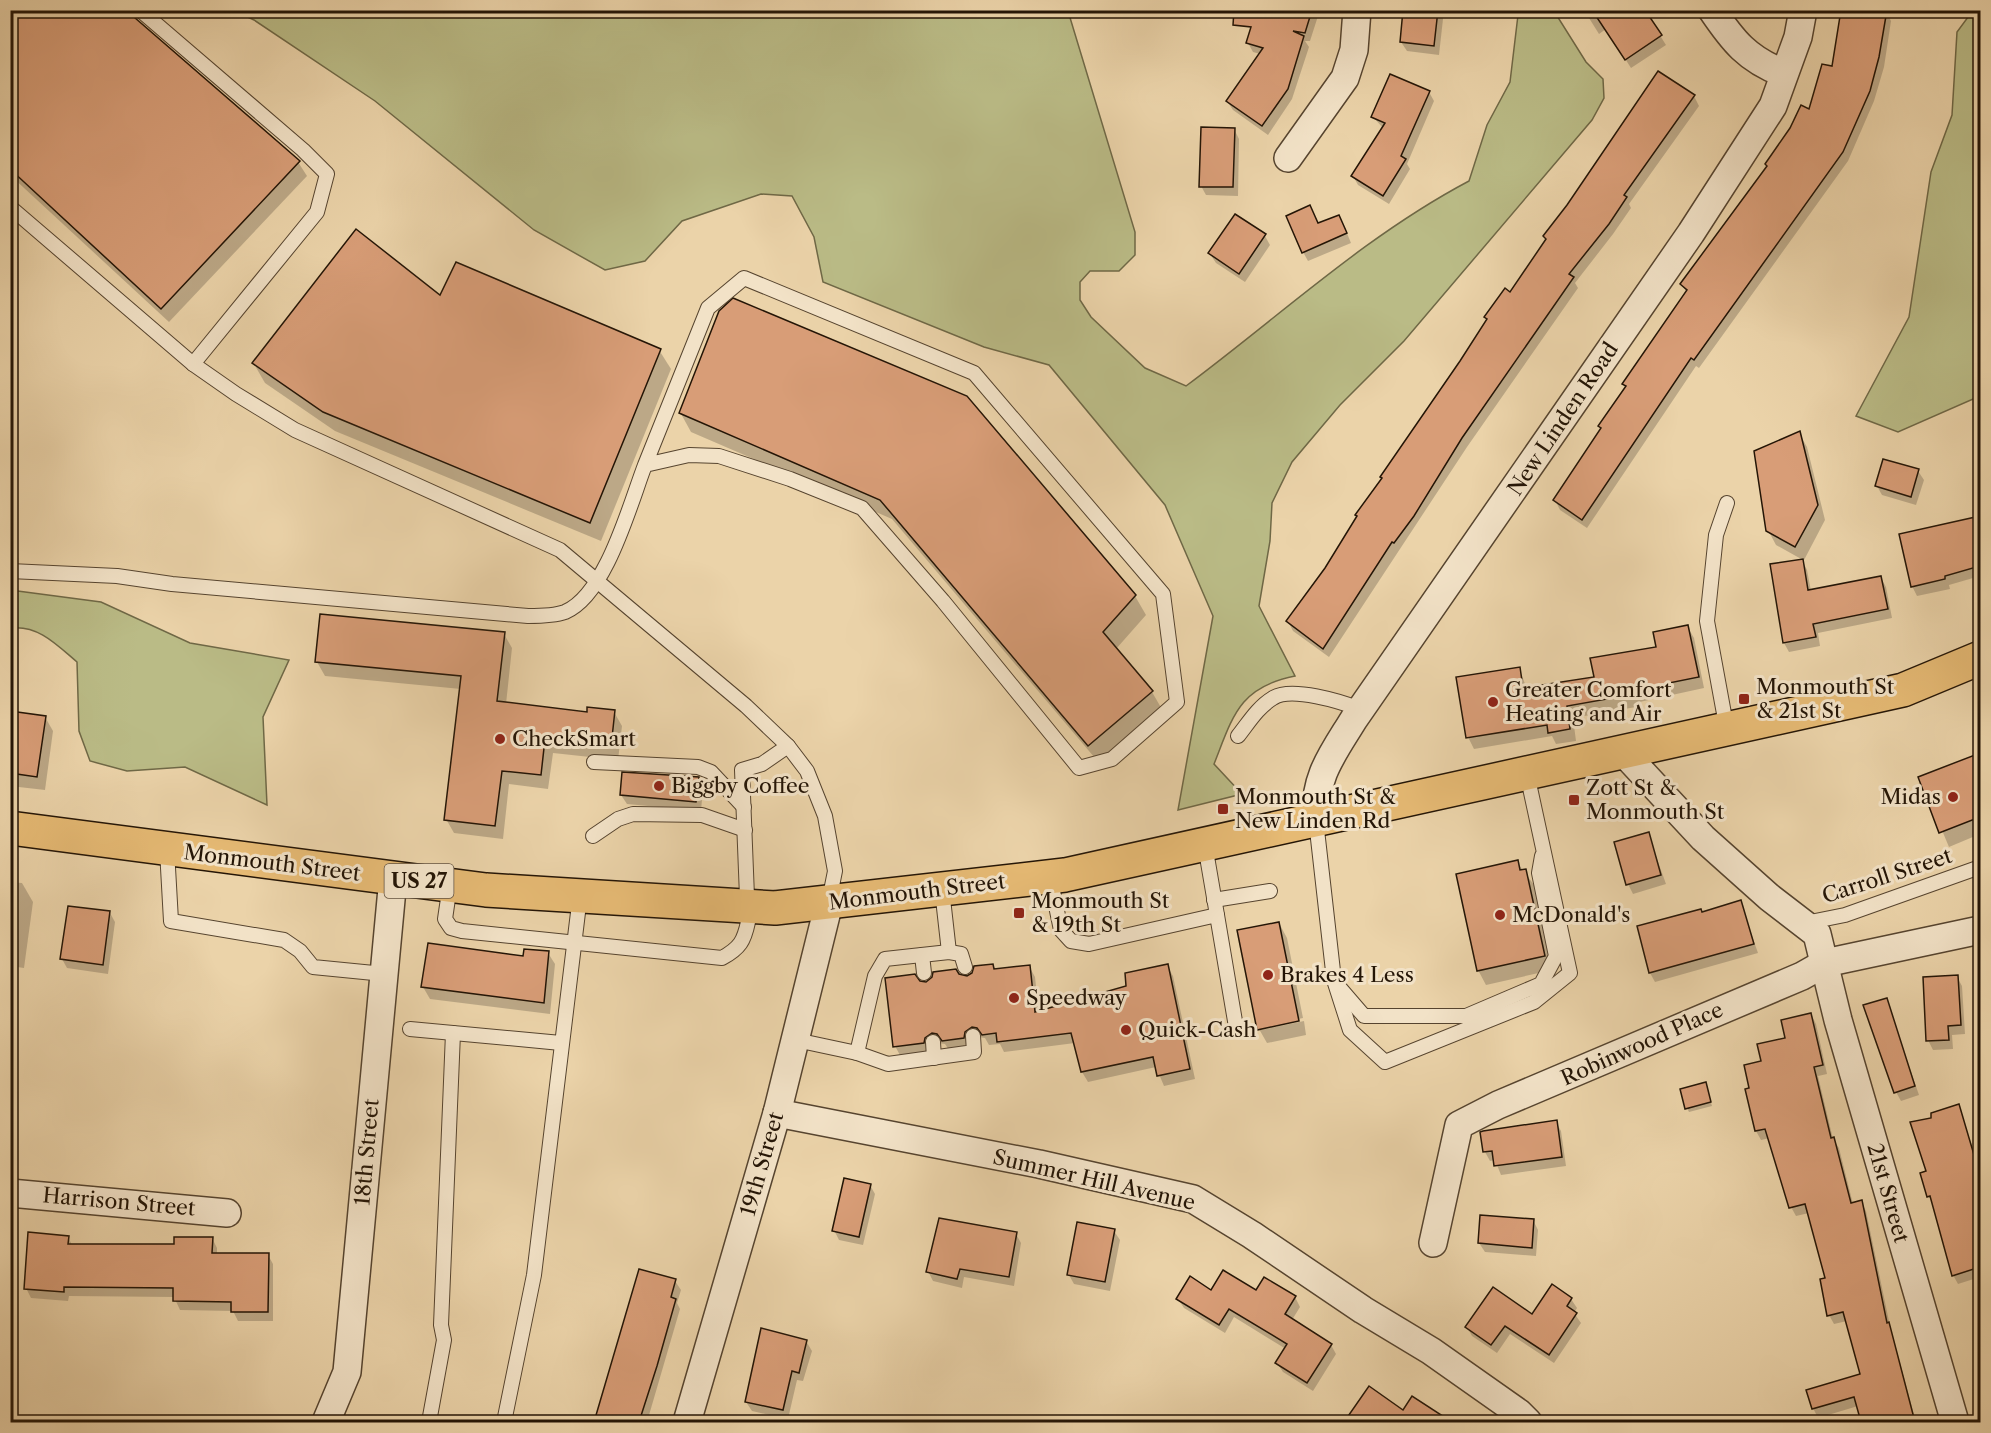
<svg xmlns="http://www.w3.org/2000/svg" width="1991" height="1433" font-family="'Libre Caslon Text',serif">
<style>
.green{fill:#babb86;stroke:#6f6846;stroke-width:1.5}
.shadow{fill:#0003}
.building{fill:#d89d77;stroke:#241506;stroke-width:1.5}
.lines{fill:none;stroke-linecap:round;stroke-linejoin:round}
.service-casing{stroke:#56442f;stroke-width:16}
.minor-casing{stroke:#56442f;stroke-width:30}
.primary-casing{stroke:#241506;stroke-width:36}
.service{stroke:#f2e2c7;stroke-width:14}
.minor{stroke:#f2e2c7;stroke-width:27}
.primary{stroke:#e6ba74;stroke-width:33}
.poi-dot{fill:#8f2418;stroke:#f2e2c7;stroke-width:2}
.labels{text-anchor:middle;stroke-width:6;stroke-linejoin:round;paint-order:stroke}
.shield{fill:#f2e2c7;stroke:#625240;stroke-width:1.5}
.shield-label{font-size:20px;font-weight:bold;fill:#241506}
.street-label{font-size:21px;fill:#241506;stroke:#f2e2c7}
.poi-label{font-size:21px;fill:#241506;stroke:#f2e2c7;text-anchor:start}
</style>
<rect width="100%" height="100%" fill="#ebd3a9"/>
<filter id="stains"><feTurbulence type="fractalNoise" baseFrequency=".00333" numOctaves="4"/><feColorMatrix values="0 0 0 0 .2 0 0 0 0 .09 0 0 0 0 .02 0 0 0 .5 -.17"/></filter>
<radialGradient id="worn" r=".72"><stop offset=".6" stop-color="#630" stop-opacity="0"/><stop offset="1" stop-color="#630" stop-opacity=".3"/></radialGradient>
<!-- green -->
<g class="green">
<path d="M235,11H1068L1135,232V255L1119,271H1090L1080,282V300L1091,317L1145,368L1186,386C1280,316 1365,236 1469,181L1487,125L1510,82L1518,15L1515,11H1554L1586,62L1603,79L1604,98L1592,120L1404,341L1340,405L1292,462L1272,503L1270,541L1259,606L1295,676C1239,687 1233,716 1214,764L1242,794L1178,810L1213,616L1165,505L1049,365L984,347L823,282L814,237L792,196L761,194L682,221L645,261L605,270L534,230L375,101L254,20Z"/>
<path d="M1971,13L1980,20V396L1898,432L1856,416L1909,317L1931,172L1952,115L1957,32Z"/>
<path d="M10,590L101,602L190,643L289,660L263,717L267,805L185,767L127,771L90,761L79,731L77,662C56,644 38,625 11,628Z"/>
</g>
<!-- shadow -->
<g class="shadow">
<path d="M10,10L298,162L307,176L169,322L10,175Z"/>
<path d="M1273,10H1317L1318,16L1310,41H1305L1309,47L1292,99L1268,135L1233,110L1227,101L1260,54L1253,52L1248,43Z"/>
<path d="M1405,10H1444L1439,55L1407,51L1401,42Z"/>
<path d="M1584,10H1644L1666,45L1631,68L1606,29L1599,34Z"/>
<path d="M1886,11L1891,21L1884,67L1874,101L1848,161L1699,368L1696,366L1587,528L1560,510L1555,500L1602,429L1626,388L1624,384L1687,293L1682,285L1768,167L1792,129L1810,111L1833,68Z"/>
<path d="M1429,92L1434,101L1407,164L1410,169L1389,204L1358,185L1353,176L1383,128L1373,117Z"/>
<path d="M1694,96L1699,106L1629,204L1631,208L1613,234L1575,283L1578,288L1467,447L1329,657L1293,631L1288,621L1326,569L1487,321L1485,317L1510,294L1546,240L1544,236Z"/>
<path d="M1234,129L1239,139L1238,196L1206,195L1201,186Z"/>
<path d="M1344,226L1351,243L1308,261L1303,252Z"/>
<path d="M1265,236L1270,245L1245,282L1216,263L1210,254Z"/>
<path d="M440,297L659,350L671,369L601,541L335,431L265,383L254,364Z"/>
<path d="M680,412L1135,596L1146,615L1116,649L1152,692L1163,711L1100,764L892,519L691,432Z"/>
<path d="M1799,433L1807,447L1825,520L1803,562L1807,570L1811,591L1881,578L1886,587L1892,618L1818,633L1820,646L1789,652L1784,643L1772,565L1803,560L1776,545L1768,530L1755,452Z"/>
<path d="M1918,471L1924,480L1916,505L1882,495L1877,486Z"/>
<path d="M1980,513V576L1949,585L1950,589L1917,596L1912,586L1975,519L1973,515Z"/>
<path d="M1687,626L1694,638L1704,688L1635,703L1636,707L1573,718L1576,741L1556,744L1552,736L1474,749L1468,737L1519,668L1527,689L1595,678L1658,648Z"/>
<path d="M504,634L512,648L506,704L588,713L614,712L622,726L618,760L553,753L548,789L509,784L503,839L454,833L446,819L461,689L325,676L317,662Z"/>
<path d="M10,712L45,717L53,731L45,790L10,786Z"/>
<path d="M1980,755V834L1949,847L1920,778Z"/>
<path d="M698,778L703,788L701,811L627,804L621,795Z"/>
<path d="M1648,834L1666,884L1633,894L1628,884Z"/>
<path d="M1517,862L1534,885L1552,970L1486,985L1478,970Z"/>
<path d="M10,882L22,883L33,902L24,968L10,966Z"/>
<path d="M1740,902L1758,953L1655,982L1650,973L1702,914Z"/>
<path d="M110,913L115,922L108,974L67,968L62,959Z"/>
<path d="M1279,923L1287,938L1303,1018L1261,1027V1030L1304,1021L1306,1035L1267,1043L1259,1029Z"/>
<path d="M548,953L555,964L550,1014L430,999L423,987Z"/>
<path d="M993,965L996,970L1029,966L1035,977L1039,1013L1128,987L1167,966L1173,976L1195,1079L1164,1086L1156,1067L1088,1082L1082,1072L1075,1043L1004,1052L1000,1044L989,1045L985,1038L978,1037L969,1048L949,1050L945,1044L938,1043L929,1053L901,1057L895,1046L917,980L924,984L958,975L967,977Z"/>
<path d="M1957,977L1962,986L1965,1034L1952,1035L1953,1049L1933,1050L1928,1040Z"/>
<path d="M1886,1000L1919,1095L1901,1101L1896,1092Z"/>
<path d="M1811,1014L1816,1024L1827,1074L1818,1076L1833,1139L1839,1148L1853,1204L1861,1202L1866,1211L1890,1326L1916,1422H1862L1858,1406L1818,1418L1813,1408L1862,1375L1847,1321L1834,1324L1829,1315L1827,1279L1809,1213L1796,1216L1791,1207L1770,1138L1761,1140L1756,1131L1751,1089L1762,1063Z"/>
<path d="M1705,1084L1712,1106L1689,1112L1687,1108Z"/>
<path d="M1958,1106L1976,1157L1980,1155V1277L1958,1284L1953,1275L1934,1206L1929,1196L1927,1172L1933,1120Z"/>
<path d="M1556,1122L1561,1131L1566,1166L1501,1175L1495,1160L1490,1161L1485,1152Z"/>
<path d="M870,1185L875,1194L863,1245L839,1240L834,1230Z"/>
<path d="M1533,1220L1538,1230L1536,1256L1485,1252L1479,1243Z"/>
<path d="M1114,1231L1120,1240L1110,1291L1074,1284L1069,1275Z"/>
<path d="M1016,1234L1021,1243L1014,1286L964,1277L962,1288L933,1281L928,1271Z"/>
<path d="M68,1237L72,1245H175L212,1238L217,1248V1254L268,1255L273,1264V1321H238L233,1311L180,1310L174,1297L69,1296L68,1301L31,1298L26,1288Z"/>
<path d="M640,1270L675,1281L681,1290L677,1303L680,1309L647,1422H596Z"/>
<path d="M1257,1292L1295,1297L1300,1307L1292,1320L1331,1345L1336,1354L1313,1391L1283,1372L1277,1363L1286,1349L1234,1317L1225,1333L1184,1308L1178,1299Z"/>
<path d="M1571,1299L1577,1308L1574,1313L1581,1323L1554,1363L1510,1334L1497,1353L1472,1336L1467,1327L1533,1316Z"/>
<path d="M806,1341L812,1351L803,1381L797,1380L788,1419L752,1411L746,1402Z"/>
<path d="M1413,1398L1448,1422H1350L1348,1419L1403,1412Z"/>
</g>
<!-- building -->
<g class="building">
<path d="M10,10H130L134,17L300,161L161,309L10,169Z"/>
<path d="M1234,10H1312L1305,33L1293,31L1304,36L1288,89L1262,126L1226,101L1263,48L1246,43L1251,27L1233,25Z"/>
<path d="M1403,10H1438L1434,46L1400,42Z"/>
<path d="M1592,10H1645L1662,35L1625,60Z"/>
<path d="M1841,10H1887L1879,57L1870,91L1843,152L1694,360L1691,358L1582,520L1553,500L1601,428L1598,426L1626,386L1622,384L1687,290L1680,284L1767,166L1765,164L1790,128L1801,105L1809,109L1822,64L1832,66Z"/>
<path d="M1658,71L1695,95L1624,195L1627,197L1609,224L1569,274L1574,277L1462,438L1414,516L1394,543L1392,542L1323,649L1286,621L1325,568L1357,516L1355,515L1382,478L1380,477L1460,361L1487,319L1484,317L1505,288L1510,292L1546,239L1543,236L1567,205Z"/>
<path d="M1390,74L1430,91L1401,156L1406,159L1383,196L1351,176L1385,123L1371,117Z"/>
<path d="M1201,127L1235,128L1233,187H1199Z"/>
<path d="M1310,205L1318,223L1339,215L1347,233L1302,253L1286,216Z"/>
<path d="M1235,214L1266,234L1239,274L1208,253Z"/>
<path d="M356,229L440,295L456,262L661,349L590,523L323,412L252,363Z"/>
<path d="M733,298L967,396L1136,595L1103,632L1153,691L1088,746L880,500L679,413L719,311Z"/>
<path d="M1800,431L1818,505L1795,547L1766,531L1754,451Z"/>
<path d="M1883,459L1919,469L1911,497L1875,486Z"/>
<path d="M1980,516V566L1945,576V579L1911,587L1899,534Z"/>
<path d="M1803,559L1808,590L1881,576L1888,609L1813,624L1816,637L1783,643L1770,564Z"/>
<path d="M320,614L505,632L497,701L587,712V707L615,710L611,747L545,739L541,775L502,771L495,826L444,820L461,676L315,662Z"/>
<path d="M1688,625L1699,677L1629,691L1630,695L1567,706L1570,729L1548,733L1547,725L1466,738L1456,677L1520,667L1523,688L1594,677L1590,658L1656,647L1653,632Z"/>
<path d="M10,711L46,716L37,777L10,773Z"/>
<path d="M1980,753V817L1939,833L1918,777Z"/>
<path d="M622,772L699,777L696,802L620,795Z"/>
<path d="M1649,832L1661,875L1626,885L1614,842Z"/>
<path d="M1518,860L1520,870L1526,869L1545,956L1477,971L1456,874Z"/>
<path d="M1741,900L1754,944L1649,973L1637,926L1701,909L1702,912Z"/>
<path d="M68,906L110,911L103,965L60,959Z"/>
<path d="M1279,922L1299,1021L1257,1030L1237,930Z"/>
<path d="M428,943L523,956L524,949L549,951L544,1003L421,987Z"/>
<path d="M993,964L994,969L1030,965L1035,1012L1126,986L1125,973L1168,964L1190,1069L1157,1076L1153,1057L1081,1072L1071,1033L997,1042L996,1033L982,1035L977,1028L972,1027L965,1032L964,1038L942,1041L937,1034L932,1033L925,1038L924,1043L893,1047L885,978L915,974L920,981L926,982L932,977L933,972L956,969L959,974L967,976L972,973L974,966Z"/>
<path d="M1958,975L1961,1025L1948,1026L1949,1040L1926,1041L1923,977Z"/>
<path d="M1887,998L1915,1086L1894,1093L1863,1005Z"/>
<path d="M1811,1013L1823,1065L1814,1067L1831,1138L1834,1137L1851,1203L1862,1200L1887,1323L1889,1322L1915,1422H1861L1854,1397L1812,1409L1806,1390L1860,1374L1843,1312L1827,1316L1820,1279L1825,1278L1805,1204L1789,1208L1765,1129L1755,1131L1745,1089L1749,1088L1744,1065L1761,1061L1757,1044L1785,1038L1781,1020Z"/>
<path d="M1706,1082L1711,1102L1685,1109L1680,1089Z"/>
<path d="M1959,1104L1974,1155L1980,1154V1267L1952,1276L1930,1196L1927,1197L1920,1173L1926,1171L1910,1122L1931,1118V1113Z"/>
<path d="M1557,1120L1562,1157L1494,1166L1492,1151L1483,1152L1480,1132L1483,1131Z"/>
<path d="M844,1178L871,1184L859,1237L832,1231Z"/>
<path d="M1480,1215L1534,1219L1532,1248L1478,1243Z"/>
<path d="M939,1218L1017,1232L1009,1277L960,1269L957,1279L926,1272Z"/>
<path d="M1077,1222L1115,1229L1105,1282L1067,1275Z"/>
<path d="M28,1232L69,1236L68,1244H174V1237H213L212,1253H269L268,1312H231V1302L173,1301V1288L64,1287V1292L24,1289Z"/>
<path d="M639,1269L676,1279L671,1297L676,1299L657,1366L639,1422H594Z"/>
<path d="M1223,1270L1256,1290L1264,1277L1296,1296L1285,1314L1332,1344L1307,1383L1275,1363L1287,1344L1229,1309L1219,1325L1176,1299L1190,1276L1211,1290Z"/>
<path d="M1552,1284L1572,1298L1567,1306L1577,1313L1549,1355L1505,1326L1491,1345L1465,1327L1493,1287L1532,1314Z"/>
<path d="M761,1328L807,1340L799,1373L792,1371L783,1410L745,1402Z"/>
<path d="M1369,1386L1403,1410L1412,1396L1452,1422H1344Z"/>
</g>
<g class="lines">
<defs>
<g id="service">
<path d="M140,10L303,150L327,174L317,212L193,364"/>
<path d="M10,207L193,364L236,394L295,430L560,550L746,706L788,746L807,771L825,816L835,871L829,901"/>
<path d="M1727,503L1716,535L1707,621L1727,730"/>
<path d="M10,571L117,576L172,584L528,616C540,616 554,616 565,612C606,595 630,504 645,465L689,455L719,456L790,479L862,508L943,601L1079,768L1112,759L1177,702L1163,594L974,373L744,278L708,308L645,465"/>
<path d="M1238,736C1249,722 1258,707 1273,698C1291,686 1342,702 1360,709"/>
<path d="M594,762L698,767L711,772L744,807"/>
<path d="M1316,821L1334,980L1350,1030L1385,1062L1534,1002L1570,973L1527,774"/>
<path d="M593,836L618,819L633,814L702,815L745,830"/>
<path d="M1205,845L1217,915"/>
<path d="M167,850L171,921L284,940L300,951L313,967L384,974"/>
<path d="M1050,877L1061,930L1071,941L1089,944L1217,915L1236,1027"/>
<path d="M450,885L445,919L451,928L462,931L722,958C740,948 744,941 748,922L742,770L762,764L788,746"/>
<path d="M942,890L949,952"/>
<path d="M1214,900L1270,891"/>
<path d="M1805,923L1845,915L1980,867"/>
<path d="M922,955L924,973"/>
<path d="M1339,987L1364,1016H1466L1541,984L1556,956L1539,873L1542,856"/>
<path d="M410,1029L561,1043"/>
<path d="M796,1040L857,1053L888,1064L974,1052L973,1036"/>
<path d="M933,1042L934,1058"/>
<path d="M857,1053L875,976L885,959L949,952L961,954L965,967"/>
<path d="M429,1422L444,1340L441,1325L453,1033"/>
<path d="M504,1422L534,1275L580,896"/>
</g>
<g id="minor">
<path d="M1712,10C1733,41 1747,59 1783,73"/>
<path d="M1288,158L1345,78L1354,50L1357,10"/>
<path d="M1624,753L1703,838L1769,897L1817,934L1838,1020L1955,1422"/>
<path d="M1316,821C1314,776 1332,755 1354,719L1691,233L1773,106L1798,37L1803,10"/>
<path d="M777,1113L1039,1164L1193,1199L1252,1235L1363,1310L1431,1351L1519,1413L1528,1422"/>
<path d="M10,1193L227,1213"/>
<path d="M1433,1243L1459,1125L1498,1105L1802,976L1825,963L1980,930"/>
<path d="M326,1422L347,1372L393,878"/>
<path d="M687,1422L777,1113L829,903"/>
</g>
<path id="primary" d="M10,828L486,890L775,908L1065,875L1903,690L1980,658"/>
</defs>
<!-- service casing -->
<use href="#service" class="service-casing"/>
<!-- minor casing -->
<use href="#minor" class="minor-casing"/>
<!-- primary casing -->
<use href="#primary" class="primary-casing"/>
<!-- service -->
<use href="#service" class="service"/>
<!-- minor -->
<use href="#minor" class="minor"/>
<!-- primary -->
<use href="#primary" class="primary"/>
</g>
<!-- markers -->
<g class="poi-dot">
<rect x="1738" y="693" width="12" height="12" rx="3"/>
<circle cx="1493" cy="702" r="6"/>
<circle cx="500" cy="739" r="6"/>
<circle cx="659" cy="786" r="6"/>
<circle cx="1953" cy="797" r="6"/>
<rect x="1568" y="794" width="12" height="12" rx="3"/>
<rect x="1217" y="803" width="12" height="12" rx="3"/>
<rect x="1013" y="907" width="12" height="12" rx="3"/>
<circle cx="1500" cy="915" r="6"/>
<circle cx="1268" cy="975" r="6"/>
<circle cx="1014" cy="998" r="6"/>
<circle cx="1126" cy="1030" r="6"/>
</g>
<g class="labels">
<!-- shield labels -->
<rect class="shield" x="384.5" y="864" width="69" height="34" rx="4.5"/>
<g class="shield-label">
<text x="419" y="888">US 27</text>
</g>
<!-- street labels -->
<g class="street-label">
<text transform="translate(1563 419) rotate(-56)" y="7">New Linden Road</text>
<text transform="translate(272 863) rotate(7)" y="7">Monmouth Street</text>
<text transform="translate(1887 876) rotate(-18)" y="7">Carroll Street</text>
<text transform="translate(917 892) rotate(-7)" y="7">Monmouth Street</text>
<text transform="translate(1642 1044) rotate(-24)" y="7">Robinwood Place</text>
<text transform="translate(367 1152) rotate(-85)" y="7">18th Street</text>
<text transform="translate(762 1164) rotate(-74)" y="7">19th Street</text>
<text transform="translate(1094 1180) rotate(13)" y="7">Summer Hill Avenue</text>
<text transform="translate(1888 1193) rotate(74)" y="7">21st Street</text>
<text transform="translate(119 1202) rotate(5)" y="7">Harrison Street</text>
</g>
<!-- poi labels -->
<g class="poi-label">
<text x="1756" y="694">Monmouth St<tspan x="1756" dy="24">&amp; 21st St</tspan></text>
<text x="1505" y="697">Greater Comfort<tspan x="1505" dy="24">Heating and Air</tspan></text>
<text x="512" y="746">CheckSmart</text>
<text x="671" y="793">Biggby Coffee</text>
<text x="1586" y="795">Zott St &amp;<tspan x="1586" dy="24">Monmouth St</tspan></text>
<text x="1235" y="804">Monmouth St &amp;<tspan x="1235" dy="24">New Linden Rd</tspan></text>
<text x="1941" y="804" text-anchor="end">Midas</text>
<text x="1031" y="908">Monmouth St<tspan x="1031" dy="24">&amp; 19th St</tspan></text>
<text x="1512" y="922">McDonald's</text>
<text x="1280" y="982">Brakes 4 Less</text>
<text x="1026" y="1005">Speedway</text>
<text x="1138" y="1037">Quick-Cash</text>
</g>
</g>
<!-- margin -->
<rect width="1991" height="1433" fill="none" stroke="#ebd3a9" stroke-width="36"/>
<rect x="12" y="12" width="1967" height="1409" fill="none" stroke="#241506" stroke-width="3"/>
<rect x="18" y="18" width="1955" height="1397" fill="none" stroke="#241506" stroke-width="1.5"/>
<rect width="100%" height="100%" filter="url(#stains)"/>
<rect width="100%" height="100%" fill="url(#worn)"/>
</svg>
